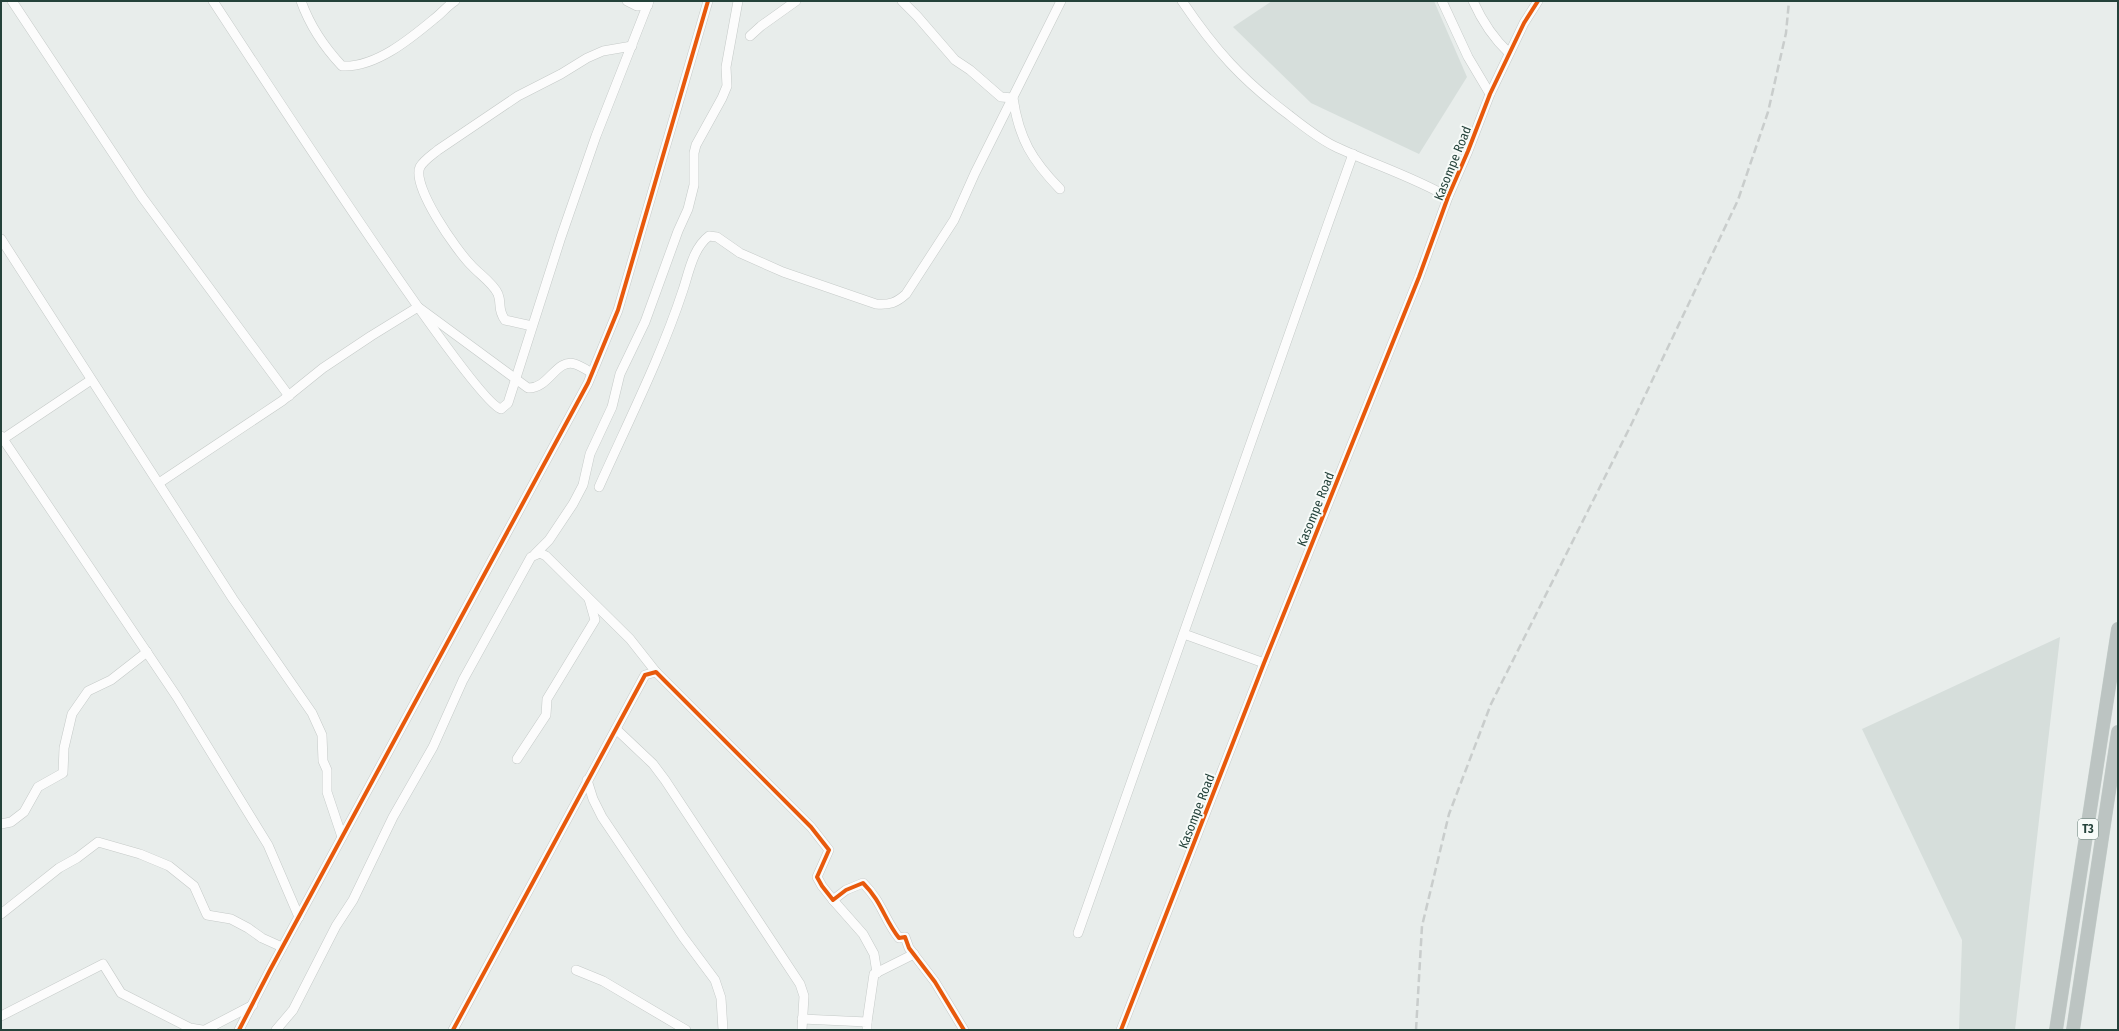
<svg xmlns="http://www.w3.org/2000/svg" width="2119" height="1031" font-family="'Fira Sans Condensed',sans-serif">
<style>
.built{fill:#d6dedb}
.lines{fill:none;stroke-linecap:round;stroke-linejoin:round}
.minor-casing{stroke:#c5cac8;stroke-width:10}
.highway-casing{stroke:#c3ccc9;stroke-width:14}
.minor{stroke:#fcfcfc;stroke-width:9}
.highway{stroke:#bcc4c2;stroke-width:13}
.rail{stroke:#c9cdcc;stroke-width:2.5;stroke-dasharray:8 4;stroke-linecap:butt}
.cycleway-casing{stroke:#f7fbf9;stroke-width:6}
.cycleway{stroke:#e8590c;stroke-width:4}
.labels{text-anchor:middle;stroke-width:4;stroke-linejoin:round;paint-order:stroke}
.shield{fill:#f7fbf9;stroke:#637a73;stroke-width:1}
.shield-label{font-size:12px;font-weight:bold;fill:#24423a}
.street-label{font-size:13px;fill:#24423a;stroke:#f7fbf9}
</style>
<rect width="100%" height="100%" fill="#e8edeb"/>
<!-- built -->
<g class="built">
<path d="M1272,1H1434L1467,77L1419,154L1311,103L1233,27Z"/>
<path d="M2060,637L2015,1030H1959L1962,940L1862,729Z"/>
</g>
<g class="lines">
<defs>
<g id="minor">
<path d="M12,1L142,197L289,396"/>
<path d="M213,1C246,51 473,402 501,409L508,403L561,237L596,136L649,1"/>
<path d="M301,1C310,26 325,48 342,66C375,68 410,39 434,19C442,13 447,6 455,1"/>
<path d="M627,1L637,6L648,5"/>
<path d="M902,1L917,16L955,60L970,70L1001,97L1013,98C1019,139 1032,160 1060,189"/>
<path d="M1182,1C1215,50 1242,80 1289,115C1303,126 1318,138 1334,146C1372,164 1411,176 1448,197"/>
<path d="M1442,1L1468,57L1490,94"/>
<path d="M1473,1C1482,21 1493,38 1509,53"/>
<path d="M750,36L761,26L796,1"/>
<path d="M1,239L233,599L312,713L322,735L323,761L327,770V792L342,837"/>
<path d="M532,326L505,320C497,309 502,304 498,294C493,283 479,274 471,265C457,251 411,186 420,167C424,160 432,155 438,150L518,96L561,74L587,58L603,51L632,46"/>
<path d="M1,436L177,697L268,845L299,917"/>
<path d="M3,439L91,380"/>
<path d="M159,483L282,401L323,368L371,336L418,307L528,388C549,389 556,358 575,364C581,366 587,370 592,373"/>
<path d="M599,487C628,422 661,357 683,290C689,272 693,248 709,236L717,237L740,253L783,272L876,304C890,305 896,303 906,294L954,220L975,173L1061,1"/>
<path d="M535,554L549,540L573,504L583,485L590,454L612,407L620,374L645,322L678,231L688,209L694,185V153L696,145L722,98L727,86L726,67L738,1"/>
<path d="M1184,634L1264,663"/>
<path d="M616,729L653,764L665,780L800,984L804,996L802,1030"/>
<path d="M517,759L546,715L547,699L595,620L589,599"/>
<path d="M587,780L593,799L602,817L683,937L715,980L721,998L723,1030"/>
<path d="M1,824L11,822L24,812L38,787L63,773L64,748L72,714L88,691L111,680L147,652"/>
<path d="M833,900L863,934L874,954L877,973"/>
<path d="M1,914L59,868L77,858L98,842L140,854L169,866L194,886L207,915L231,919L248,928L262,938L282,947"/>
<path d="M1078,933C1170,673 1260,413 1353,154"/>
<path d="M576,970L603,981L686,1030"/>
<path d="M1,1016L103,964L121,993L190,1028L202,1030"/>
<path d="M802,1019L867,1022V1030"/>
<path d="M867,1022L874,974L914,954"/>
<path d="M205,1030L253,1005"/>
<path d="M239,1030L270,970L588,383L618,310L708,1"/>
<path d="M276,1030L293,1010L336,926L353,900L393,817L433,747L463,680L531,557L540,553L546,556L630,639L656,672"/>
<path d="M453,1030L645,675L656,672L811,827L829,850L817,877L822,886L833,900L846,890L863,883C882,902 884,919 899,938L905,937L909,948L935,982L964,1030"/>
<path d="M1121,1030L1264,663L1419,277L1448,197L1468,151L1490,94L1524,23L1538,1"/>
</g>
<g id="highway">
<path d="M2056,1030L2118,629"/>
<path d="M2073,1030L2118,732"/>
</g>
</defs>
<!-- minor casing -->
<use href="#minor" class="minor-casing"/>
<!-- highway casing -->
<use href="#highway" class="highway-casing"/>
<!-- minor -->
<use href="#minor" class="minor"/>
<!-- highway -->
<use href="#highway" class="highway"/>
<!-- rail -->
<path class="rail" d="M1416,1030L1422,926L1449,814L1491,704L1631,425L1738,200L1768,112L1786,33L1789,1"/>
<defs>
<g id="cycleway">
<path d="M239,1030L270,970L588,383L618,310L708,1"/>
<path d="M453,1030L645,675L656,672L811,827L829,850L817,877L822,886L833,900L846,890L863,883C882,902 884,919 899,938L905,937L909,948L935,982L964,1030"/>
<path d="M1121,1030L1264,663L1419,277L1448,197L1468,151L1490,94L1524,23L1538,1"/>
</g>
</defs>
<!-- cycleway casing -->
<use href="#cycleway" class="cycleway-casing"/>
<!-- cycleway -->
<use href="#cycleway" class="cycleway"/>
</g>
<g class="labels">
<!-- shield labels -->
<rect class="shield" x="2078" y="819" width="20" height="20" rx="3"/>
<g class="shield-label">
<text x="2088" y="833">T3</text>
</g>
<!-- street labels -->
<g class="street-label">
<text transform="translate(1452 163) rotate(-68)" y="5">Kasompe Road</text>
<text transform="translate(1315 509) rotate(-68)" y="5">Kasompe Road</text>
<text transform="translate(1196 811) rotate(-69)" y="5">Kasompe Road</text>
</g>
</g>
<!-- border -->
<rect width="2119" height="1031" fill="none" stroke="#24423a" stroke-width="4"/>
</svg>
